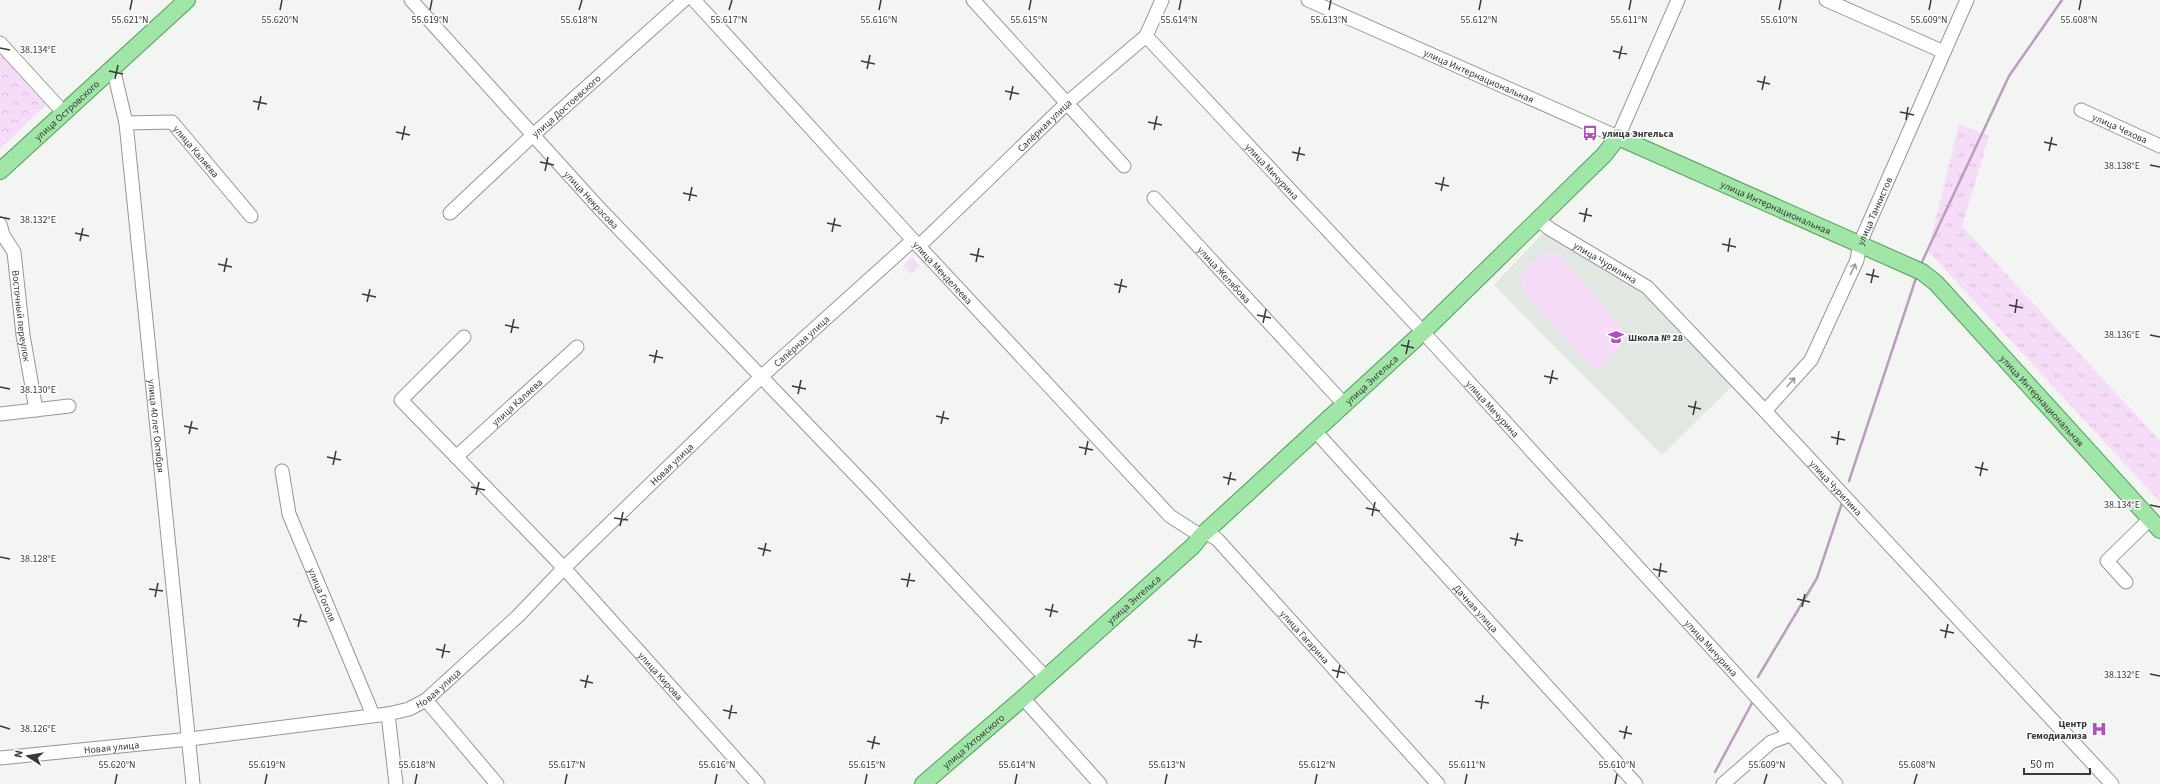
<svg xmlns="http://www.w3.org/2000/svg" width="2160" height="784" font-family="'Source Sans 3',sans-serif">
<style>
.built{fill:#e1e8e1}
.grass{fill:url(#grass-tufts)}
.forest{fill:url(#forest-crowns)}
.park{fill:#f6dcf9}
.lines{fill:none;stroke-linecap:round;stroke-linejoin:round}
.stream{stroke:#bc9cc1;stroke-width:2.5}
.minor-casing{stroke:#959795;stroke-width:15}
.major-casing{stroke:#539e5a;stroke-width:18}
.minor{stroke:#fff;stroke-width:13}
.major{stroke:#a0e6a6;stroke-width:16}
.oneway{stroke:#9c9c9c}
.ticks{fill:none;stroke:#393939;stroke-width:1.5}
.labels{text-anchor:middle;stroke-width:3;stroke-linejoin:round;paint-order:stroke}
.street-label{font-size:10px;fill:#393939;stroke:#fff}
.poi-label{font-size:10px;font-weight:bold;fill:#393939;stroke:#fff;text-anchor:start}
.ticks-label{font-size:10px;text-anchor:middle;fill:#393939;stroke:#fff;stroke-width:3;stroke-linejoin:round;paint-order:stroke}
</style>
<defs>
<pattern id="grass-tufts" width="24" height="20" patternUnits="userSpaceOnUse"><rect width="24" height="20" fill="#f6dcf9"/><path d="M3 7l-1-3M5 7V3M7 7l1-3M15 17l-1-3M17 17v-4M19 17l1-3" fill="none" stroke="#d4bed6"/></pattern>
<pattern id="forest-crowns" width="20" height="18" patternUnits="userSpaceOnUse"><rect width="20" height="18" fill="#f6dcf9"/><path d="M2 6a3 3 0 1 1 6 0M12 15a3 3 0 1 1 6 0" fill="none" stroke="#d4bed6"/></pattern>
</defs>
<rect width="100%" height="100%" fill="#f2f5f2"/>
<!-- built -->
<path class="built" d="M1545,231L1640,289L1733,385L1662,455L1494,285Z"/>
<!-- grass -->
<path class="grass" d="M1959,124L1989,136L1962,226L2160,441V502L1928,251Z"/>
<!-- forest -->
<path class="forest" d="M0,54L46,105L0,149Z"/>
<!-- park -->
<g class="park">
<path d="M1550,252L1560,255L1626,333L1624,341L1602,367L1592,368L1523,291L1520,280C1525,268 1537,256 1550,252Z"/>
<path d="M912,257L920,266L911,274L903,266Z"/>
</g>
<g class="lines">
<!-- stream -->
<g class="stream">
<path d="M1921,264L2009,76L2062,0"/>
<path d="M1849,481L1916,278"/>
<path d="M1758,677L1817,578L1843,500"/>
<path d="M1715,772L1752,703"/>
</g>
<defs>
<g id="minor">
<path id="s1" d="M411,0L599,208L871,491L1046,678"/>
<path id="s2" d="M694,0L913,240L1170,516L1201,536L1208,534L1217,539L1438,784"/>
<path d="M973,0L1124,166"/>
<path id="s3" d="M1308,0L1618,137L1678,0"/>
<path d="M1826,0L1944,52"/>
<path id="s4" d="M1146,36L1423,332L1836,784"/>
<path d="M0,43L64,113"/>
<path id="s5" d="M113,68L126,123L193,784"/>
<path id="s6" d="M2081,110L2160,146"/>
<path id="s7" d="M126,123L172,122L251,216"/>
<path id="s8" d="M1154,198L1344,404"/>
<path id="s9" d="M450,213L532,136L684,0"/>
<path id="s10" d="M1537,219L1550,229L1647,287L1765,411L2112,784"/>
<path id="s11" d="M0,224L3,235L14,252L23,335L36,410"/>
<path id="s12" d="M919,246L1067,103L1146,36L1162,0"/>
<path id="s13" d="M464,337L401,400L564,568L758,784"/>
<path id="s14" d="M1765,411L1811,360L1857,260L1860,243L1967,0"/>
<path d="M0,414L69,406"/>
<path id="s15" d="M1316,432L1636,784"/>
<path id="s16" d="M456,457L577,347"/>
<path id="s17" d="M282,471L289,514L373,715"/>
<path d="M2126,582L2107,561L2150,519"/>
<path d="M1023,698L1100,784"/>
<path d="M426,700L497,784"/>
<path d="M388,714L396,784"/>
<path id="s18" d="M0,758L190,739L388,714L409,709L426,700L518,616L564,568L761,377L913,240"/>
<path d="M1723,784L1771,742L1790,735"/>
</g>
<g id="major">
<path id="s19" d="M0,171L187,0"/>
<path id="s20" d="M923,784L1023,698L1193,546L1201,536L1423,332L1604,155L1618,137L1922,272L1936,283L2160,530"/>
</g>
</defs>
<!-- minor casing -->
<use href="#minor" class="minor-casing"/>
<!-- major casing -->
<use href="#major" class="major-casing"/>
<!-- minor -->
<use href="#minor" class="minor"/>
<!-- major -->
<use href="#major" class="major"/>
</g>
<!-- one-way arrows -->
<defs><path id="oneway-shaft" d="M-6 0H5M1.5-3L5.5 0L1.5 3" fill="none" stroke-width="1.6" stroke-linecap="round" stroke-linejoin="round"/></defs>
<g class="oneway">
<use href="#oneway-shaft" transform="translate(1853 269) rotate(-65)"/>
<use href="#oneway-shaft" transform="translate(1791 382) rotate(-48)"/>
</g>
<!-- ticks -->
<path class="ticks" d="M130,10L132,0M280,10L282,0M430,10L432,0M579,10L582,0M729,10L732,0M879,10L881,0M1029,10L1031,0M1179,10L1181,0M1329,10L1331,0M1479,10L1481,0M1629,10L1631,0M1779,10L1781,0M1929,10L1931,0M2079,10L2081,0M0,48L10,50M1613,51L1627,54M1619,59L1622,46M861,61L875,64M867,69L870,55M109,71L123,74M115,79L118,65M1757,81L1770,84M1762,90L1765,76M1005,91L1019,94M1010,100L1013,86M253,101L267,104M258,110L261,96M1900,112L1914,115M1906,120L1908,107M1148,122L1162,125M1154,130L1157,116M396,132L410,135M402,140L405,126M2044,142L2057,145M2049,151L2052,137M1292,152L1305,155M1297,161L1300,147M540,162L554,165M2150,165L2160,167M545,171L548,157M1435,183L1449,186M1441,191L1444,177M683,193L697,196M689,201L692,187M1579,213L1592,216M0,217L10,219M1584,222L1587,208M827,223L841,226M832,232L835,218M75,233L89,236M80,241L83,228M1722,244L1736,247M1728,252L1730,238M970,254L984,257M976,262L979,248M218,264L232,267M224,272L227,258M1866,274L1879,277M1871,283L1874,269M1114,284L1127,287M1119,293L1122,279M362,294L376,297M367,302L370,289M2009,305L2023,308M2015,313L2017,299M1257,315L1271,318M1263,323L1266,309M505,325L519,328M511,333L514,319M2150,335L2160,337M1401,345L1414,348M1406,354L1409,340M649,355L663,358M654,363L657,350M1544,376L1558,379M1550,384L1553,370M792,386L806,389M0,387L10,389M798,394L801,380M1688,406L1701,409M1693,415L1696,401M936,416L949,419M941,424L944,411M184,426L198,429M189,434L192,421M1831,437L1845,440M1837,445L1839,431M1079,447L1093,450M1085,455L1088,441M327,457L341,460M333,465L336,451M1975,467L1988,470M1980,476L1983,462M1223,477L1236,480M1228,485L1231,472M471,487L485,490M476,495L479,482M2150,505L2160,507M1366,508L1380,511M1372,516L1375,502M614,518L628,520M620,526L623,512M1510,538L1523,541M1515,546L1518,533M758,548L771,551M763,556L766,543M0,557L10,559M1653,569L1667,572M1659,577L1661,563M901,579L915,581M907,587L910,573M149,589L163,591M155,597L158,583M1797,599L1810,602M1802,607L1805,594M1045,609L1058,612M1050,617L1053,604M293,619L307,622M298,627L301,614M1940,630L1954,633M1945,638L1948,624M1188,640L1202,642M1194,648L1197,634M436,649L450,652M442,658L445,644M1332,670L1345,673M2150,674L2160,676M1337,678L1340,665M580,680L593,683M585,688L588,675M1475,701L1489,703M1481,709L1483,695M723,710L737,713M729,719L732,705M0,726L10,729M1619,731L1632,734M1624,739L1627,726M867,741L880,744M872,749L875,736M115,784L117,774M265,784L267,774M415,784L417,774M565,784L567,774M715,784L717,774M865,784L867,774M1015,784L1017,774M1165,784L1167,774M1315,784L1317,774M1465,784L1467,774M1615,784L1617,774M1764,784L1767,774M1914,784L1917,774"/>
<!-- icons -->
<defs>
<symbol id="bus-bare" viewBox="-9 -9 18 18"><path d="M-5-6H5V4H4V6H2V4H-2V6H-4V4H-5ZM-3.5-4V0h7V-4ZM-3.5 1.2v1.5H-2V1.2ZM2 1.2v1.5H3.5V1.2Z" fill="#af52bd" stroke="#fff" stroke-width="2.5" paint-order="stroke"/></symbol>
<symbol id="school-bare" viewBox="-9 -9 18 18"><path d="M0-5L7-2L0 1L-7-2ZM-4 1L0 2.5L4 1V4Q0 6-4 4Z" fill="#af52bd" stroke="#fff" stroke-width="2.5" paint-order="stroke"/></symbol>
<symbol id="hospital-bare" viewBox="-9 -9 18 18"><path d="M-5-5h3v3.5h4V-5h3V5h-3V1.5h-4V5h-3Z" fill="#af52bd" stroke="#fff" stroke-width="2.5" paint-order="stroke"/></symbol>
</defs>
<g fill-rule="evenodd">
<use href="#bus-bare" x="1579" y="122" width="22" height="22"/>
<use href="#school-bare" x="1605" y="326" width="22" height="22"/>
<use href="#hospital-bare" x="2088" y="718" width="22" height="22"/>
</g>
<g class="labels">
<!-- street labels -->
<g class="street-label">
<text dy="4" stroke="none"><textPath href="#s3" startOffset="187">улица Интернациональная</textPath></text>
<text dy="4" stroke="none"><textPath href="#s9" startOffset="158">улица Достоевского</textPath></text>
<text dy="4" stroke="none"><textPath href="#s19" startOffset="90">улица Островского</textPath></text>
<text dy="4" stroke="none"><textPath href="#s12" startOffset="174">Сапёрная улица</textPath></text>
<text dy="4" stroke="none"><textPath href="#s6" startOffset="43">улица Чехова</textPath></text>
<text dy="4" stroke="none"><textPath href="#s7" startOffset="84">улица Каляева</textPath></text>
<text dy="4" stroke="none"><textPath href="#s4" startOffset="185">улица Мичурина</textPath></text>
<text dy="4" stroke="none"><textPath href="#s1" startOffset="269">улица Некрасова</textPath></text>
<text dy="4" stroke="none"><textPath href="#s20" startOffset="1123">улица Интернациональная</textPath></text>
<text dy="4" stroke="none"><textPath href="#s14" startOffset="231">улица Танкистов</textPath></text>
<text dy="4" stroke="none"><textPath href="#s10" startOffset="81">улица Чурилина</textPath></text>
<text dy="4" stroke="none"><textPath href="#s2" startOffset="369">улица Менделеева</textPath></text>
<text dy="4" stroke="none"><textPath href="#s8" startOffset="104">улица Желябова</textPath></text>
<text dy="4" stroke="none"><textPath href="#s11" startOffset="96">Восточный переулок</textPath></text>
<text dy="4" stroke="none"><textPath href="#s18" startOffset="951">Сапёрная улица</textPath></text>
<text dy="4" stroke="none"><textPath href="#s20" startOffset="604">улица Энгельса</textPath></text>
<text dy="4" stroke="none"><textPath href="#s20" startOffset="1459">улица Интернациональная</textPath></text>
<text dy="4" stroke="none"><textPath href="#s16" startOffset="82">улица Каляева</textPath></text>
<text dy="4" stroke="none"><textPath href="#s4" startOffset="509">улица Мичурина</textPath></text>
<text dy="4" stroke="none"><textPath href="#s5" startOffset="361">улица 40 лет Октября</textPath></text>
<text dy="4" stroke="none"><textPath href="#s18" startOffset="772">Новая улица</textPath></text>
<text dy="4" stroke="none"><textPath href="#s10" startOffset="405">улица Чурилина</textPath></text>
<text dy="4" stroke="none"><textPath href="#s17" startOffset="131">улица Гоголя</textPath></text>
<text dy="4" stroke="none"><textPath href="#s20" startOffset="280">улица Энгельса</textPath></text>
<text dy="4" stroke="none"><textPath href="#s15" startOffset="238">Дачная улица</textPath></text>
<text dy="4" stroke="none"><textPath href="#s2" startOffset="888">улица Гагарина</textPath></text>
<text dy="4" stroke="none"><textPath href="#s4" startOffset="833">улица Мичурина</textPath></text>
<text dy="4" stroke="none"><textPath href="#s13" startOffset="468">улица Кирова</textPath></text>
<text dy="4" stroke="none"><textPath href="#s18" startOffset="448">Новая улица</textPath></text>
<text dy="4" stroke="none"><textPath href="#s20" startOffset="66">улица Ухтомского</textPath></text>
<text dy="4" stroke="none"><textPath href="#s18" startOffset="112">Новая улица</textPath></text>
</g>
<!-- poi labels -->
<g class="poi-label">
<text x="1602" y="137">улица Энгельса</text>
<text x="1628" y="341">Школа № 28</text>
<text x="2087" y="727" text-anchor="end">Центр<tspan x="2087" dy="12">Гемодиализа</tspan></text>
</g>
</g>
<g class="ticks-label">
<text x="130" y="23">55.621°N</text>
<text x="280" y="23">55.620°N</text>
<text x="430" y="23">55.619°N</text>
<text x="579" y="23">55.618°N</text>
<text x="729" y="23">55.617°N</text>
<text x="879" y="23">55.616°N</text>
<text x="1029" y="23">55.615°N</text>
<text x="1179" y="23">55.614°N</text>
<text x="1329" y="23">55.613°N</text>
<text x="1479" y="23">55.612°N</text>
<text x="1629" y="23">55.611°N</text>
<text x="1779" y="23">55.610°N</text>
<text x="1929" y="23">55.609°N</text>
<text x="2079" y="23">55.608°N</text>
<text x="38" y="53">38.134°E</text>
<text x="2122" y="169">38.138°E</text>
<text x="38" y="223">38.132°E</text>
<text x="2122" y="338">38.136°E</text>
<text x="38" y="393">38.130°E</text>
<text x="2122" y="508">38.134°E</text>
<text x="38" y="562">38.128°E</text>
<text x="2122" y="678">38.132°E</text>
<text x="38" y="732">38.126°E</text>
<text x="117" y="768">55.620°N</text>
<text x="267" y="768">55.619°N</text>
<text x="417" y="768">55.618°N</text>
<text x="567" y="768">55.617°N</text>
<text x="717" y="768">55.616°N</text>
<text x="867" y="768">55.615°N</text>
<text x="1017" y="768">55.614°N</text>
<text x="1167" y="768">55.613°N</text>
<text x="1317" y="768">55.612°N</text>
<text x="1467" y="768">55.611°N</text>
<text x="1617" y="768">55.610°N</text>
<text x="1767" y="768">55.609°N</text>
<text x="1917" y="768">55.608°N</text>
</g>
<!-- north arrow -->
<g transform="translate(28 756) rotate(282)" stroke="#ffffff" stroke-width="3" paint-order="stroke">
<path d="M0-3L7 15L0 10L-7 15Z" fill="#393939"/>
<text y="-6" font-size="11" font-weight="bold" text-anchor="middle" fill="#393939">N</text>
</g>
<!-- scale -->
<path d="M2024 768v6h66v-6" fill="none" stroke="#393939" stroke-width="2"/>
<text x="2030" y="768" font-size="12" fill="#393939" stroke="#ffffff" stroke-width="3" paint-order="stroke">50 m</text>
</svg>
